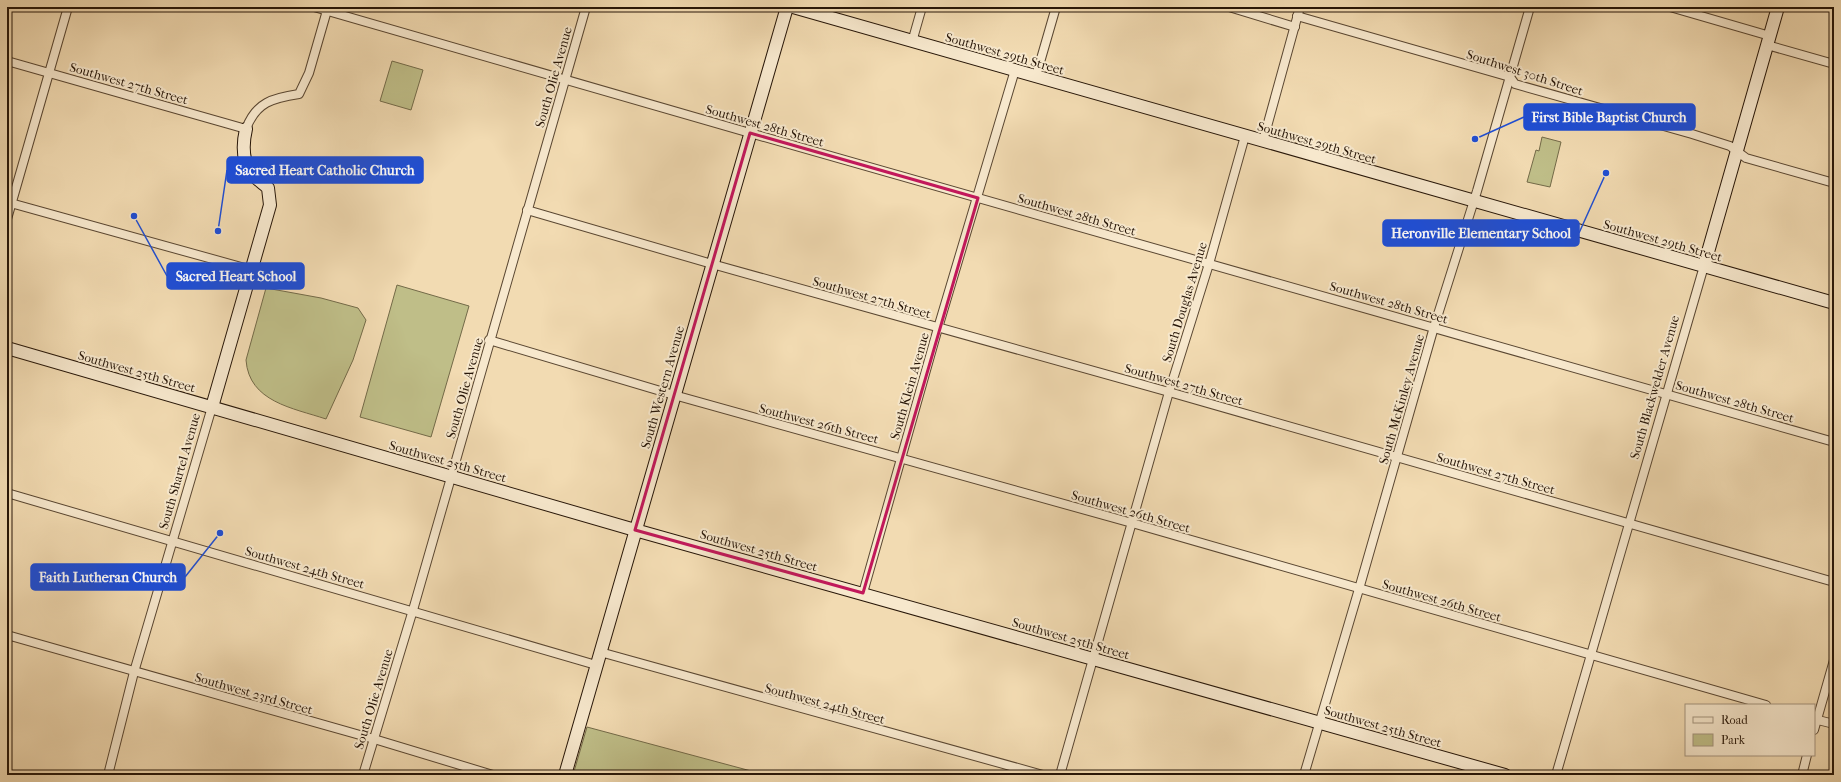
<svg xmlns="http://www.w3.org/2000/svg" width="1841" height="782" font-family="'IM FELL French Canon',serif">
<style>
.green{fill:#bfbe88;stroke:#736a48}
.lines{fill:none;stroke-linecap:round;stroke-linejoin:round}
.street-casing{stroke:#5a4732;stroke-width:10}
.secondary-casing{stroke:#271608;stroke-width:14}
.street{stroke:#f7e8cd;stroke-width:8}
.secondary{stroke:#f7e8cd;stroke-width:12}
.marked{fill:none;stroke:#c2185b;stroke-width:3;stroke-linejoin:round}
.labels{text-anchor:middle;stroke-width:4;stroke-linejoin:round;paint-order:stroke}
.street-label{font-size:13px;fill:#271608;stroke:#f7e8cd}
.leader{fill:none;stroke:#1d4ed8;stroke-width:1.5}
.callout-dot{fill:#1d4ed8;stroke:#f7e8cd;stroke-width:1.5}
.callout{fill:#1d4ed8;stroke:#1d4ed8;stroke-width:1.5}
.callout-label{font-size:14px;text-anchor:middle;font-weight:bold;fill:#fff}
</style>
<rect width="100%" height="100%" fill="#f2dbb2"/>
<filter id="stains"><feTurbulence type="fractalNoise" baseFrequency=".005" numOctaves="4"/><feColorMatrix values="0 0 0 0 .2 0 0 0 0 .09 0 0 0 0 .02 0 0 0 .5 -.17"/></filter>
<radialGradient id="worn" r=".72"><stop offset=".6" stop-color="#630" stop-opacity="0"/><stop offset="1" stop-color="#630" stop-opacity=".3"/></radialGradient>
<!-- green -->
<g class="green">
<path d="M392,61L423,70L411,110L380,101Z"/>
<path d="M1542,137L1561,142L1550,187L1527,182L1536,150L1539,151Z"/>
<path d="M397,285L469,306L431,437L360,417Z"/>
<path d="M266,288L321,298L358,308L366,320L353,360L326,419C293,408 249,402 246,360Z"/>
<path d="M587,727L766,775H573Z"/>
</g>
<g class="lines">
<defs>
<g id="street">
<path d="M314,7L750,133L1834,442"/>
<path d="M1229,7L1295,27"/>
<path d="M1670,7L1770,36"/>
<path d="M1297,16L1510,77L1515,84L1692,134L1730,146L1746,158L1834,183"/>
<path d="M912,42L922,7"/>
<path d="M1767,45L1834,64"/>
<path d="M7,61L246,129C256,102 273,98 299,94L309,73L328,7"/>
<path d="M1036,76L1056,7"/>
<path d="M1263,141L1300,7"/>
<path d="M7,202L252,270"/>
<path d="M527,210L712,264L1169,392L1834,582"/>
<path d="M7,219L68,7"/>
<path d="M489,340L674,395L1132,523L1766,705"/>
<path d="M7,493L596,665"/>
<path d="M863,593L938,328L1015,70"/>
<path d="M7,635L374,739L493,775"/>
<path d="M600,652L1043,775"/>
<path d="M1814,719L1834,724"/>
<path d="M1814,730L1834,660"/>
<path d="M108,775L134,672L212,407"/>
<path d="M363,775L413,610L586,7"/>
<path d="M1060,775L1169,392L1209,264L1245,136"/>
<path d="M1304,775L1359,589L1434,327L1477,191L1530,7"/>
<path d="M1556,775L1704,266"/>
<path d="M1802,775L1807,755"/>
</g>
<g id="secondary">
<path d="M793,7L1834,303"/>
<path d="M1704,266L1778,7"/>
<path d="M7,348L635,530L1505,775"/>
<path d="M212,407L270,205L268,188C263,183 255,178 251,173C242,160 243,142 246,129"/>
<path d="M565,775L787,7"/>
</g>
</defs>
<!-- street casing -->
<use href="#street" class="street-casing"/>
<!-- secondary casing -->
<use href="#secondary" class="secondary-casing"/>
<!-- street -->
<use href="#street" class="street"/>
<!-- secondary -->
<use href="#secondary" class="secondary"/>
</g>
<!-- marked area -->
<path class="marked" d="M750,133L978,198L863,593L635,530Z"/>
<g class="labels">
<!-- street labels -->
<g class="street-label">
<text transform="translate(1005 53) rotate(16)" y="5">Southwest 29th Street</text>
<text transform="translate(1525 72) rotate(18)" y="5">Southwest 30th Street</text>
<text transform="translate(553 77) rotate(-74)" y="5">South Olie Avenue</text>
<text transform="translate(129 83) rotate(16)" y="5">Southwest 27th Street</text>
<text transform="translate(765 125) rotate(16)" y="5">Southwest 28th Street</text>
<text transform="translate(1317 142) rotate(16)" y="5">Southwest 29th Street</text>
<text transform="translate(1077 214) rotate(16)" y="5">Southwest 28th Street</text>
<text transform="translate(1663 240) rotate(16)" y="5">Southwest 29th Street</text>
<text transform="translate(872 297) rotate(16)" y="5">Southwest 27th Street</text>
<text transform="translate(1184 302) rotate(-73)" y="5">South Douglas Avenue</text>
<text transform="translate(1389 302) rotate(16)" y="5">Southwest 28th Street</text>
<text transform="translate(137 371) rotate(16)" y="5">Southwest 25th Street</text>
<text transform="translate(1184 384) rotate(16)" y="5">Southwest 27th Street</text>
<text transform="translate(909 386) rotate(-74)" y="5">South Klein Avenue</text>
<text transform="translate(662 387) rotate(-74)" y="5">South Western Avenue</text>
<text transform="translate(1654 387) rotate(-74)" y="5">South Blackwelder Avenue</text>
<text transform="translate(464 388) rotate(-74)" y="5">South Olie Avenue</text>
<text transform="translate(1401 399) rotate(-74)" y="5">South McKinley Avenue</text>
<text transform="translate(1735 401) rotate(16)" y="5">Southwest 28th Street</text>
<text transform="translate(819 423) rotate(15)" y="5">Southwest 26th Street</text>
<text transform="translate(448 461) rotate(16)" y="5">Southwest 25th Street</text>
<text transform="translate(179 471) rotate(-74)" y="5">South Shartel Avenue</text>
<text transform="translate(1496 473) rotate(16)" y="5">Southwest 27th Street</text>
<text transform="translate(1131 511) rotate(16)" y="5">Southwest 26th Street</text>
<text transform="translate(759 550) rotate(16)" y="5">Southwest 25th Street</text>
<text transform="translate(305 567) rotate(16)" y="5">Southwest 24th Street</text>
<text transform="translate(1442 600) rotate(16)" y="5">Southwest 26th Street</text>
<text transform="translate(1071 638) rotate(16)" y="5">Southwest 25th Street</text>
<text transform="translate(254 693) rotate(16)" y="5">Southwest 23rd Street</text>
<text transform="translate(373 699) rotate(-73)" y="5">South Olie Avenue</text>
<text transform="translate(825 703) rotate(15)" y="5">Southwest 24th Street</text>
<text transform="translate(1383 726) rotate(16)" y="5">Southwest 25th Street</text>
</g>
</g>
<!-- callouts -->
<path class="leader" d="M1475 139L1524 117M218 231L227 170M1606 173L1579 233M134 216L167 276M220 533L185 577"/>
<g class="callout-dot">
<circle cx="1475" cy="139" r="4"/>
<circle cx="218" cy="231" r="4"/>
<circle cx="1606" cy="173" r="4"/>
<circle cx="134" cy="216" r="4"/>
<circle cx="220" cy="533" r="4"/>
</g>
<g class="callout">
<rect x="1524" y="104" width="171" height="26" rx="4"/>
<rect x="227" y="157" width="196" height="26" rx="4"/>
<rect x="1383" y="220" width="196" height="26" rx="4"/>
<rect x="167" y="263" width="137" height="26" rx="4"/>
<rect x="31" y="564" width="154" height="26" rx="4"/>
</g>
<g class="callout-label">
<text x="1609" y="122">First Bible Baptist Church</text>
<text x="325" y="175">Sacred Heart Catholic Church</text>
<text x="1481" y="238">Heronville Elementary School</text>
<text x="236" y="281">Sacred Heart School</text>
<text x="108" y="582">Faith Lutheran Church</text>
</g>
<!-- margin -->
<rect width="1841" height="782" fill="none" stroke="#f2dbb2" stroke-width="24"/>
<rect x="8" y="8" width="1825" height="766" fill="none" stroke="#271608" stroke-width="2"/>
<rect x="12" y="12" width="1817" height="758" fill="none" stroke="#271608"/>
<!-- legend -->
<rect x="1685" y="704" width="130" height="52" fill="#f7e8cd" stroke="#a4947e"/>
<rect x="1693" y="717" width="20" height="6" fill="#f7e8cd" stroke="#a4947e"/>
<text x="1721" y="724" font-size="12" fill="#271608">Road</text>
<rect x="1693" y="734" width="20" height="12" fill="#bfbe88" stroke="#a4947e"/>
<text x="1721" y="744" font-size="12" fill="#271608">Park</text>
<rect width="100%" height="100%" filter="url(#stains)"/>
<rect width="100%" height="100%" fill="url(#worn)"/>
</svg>
